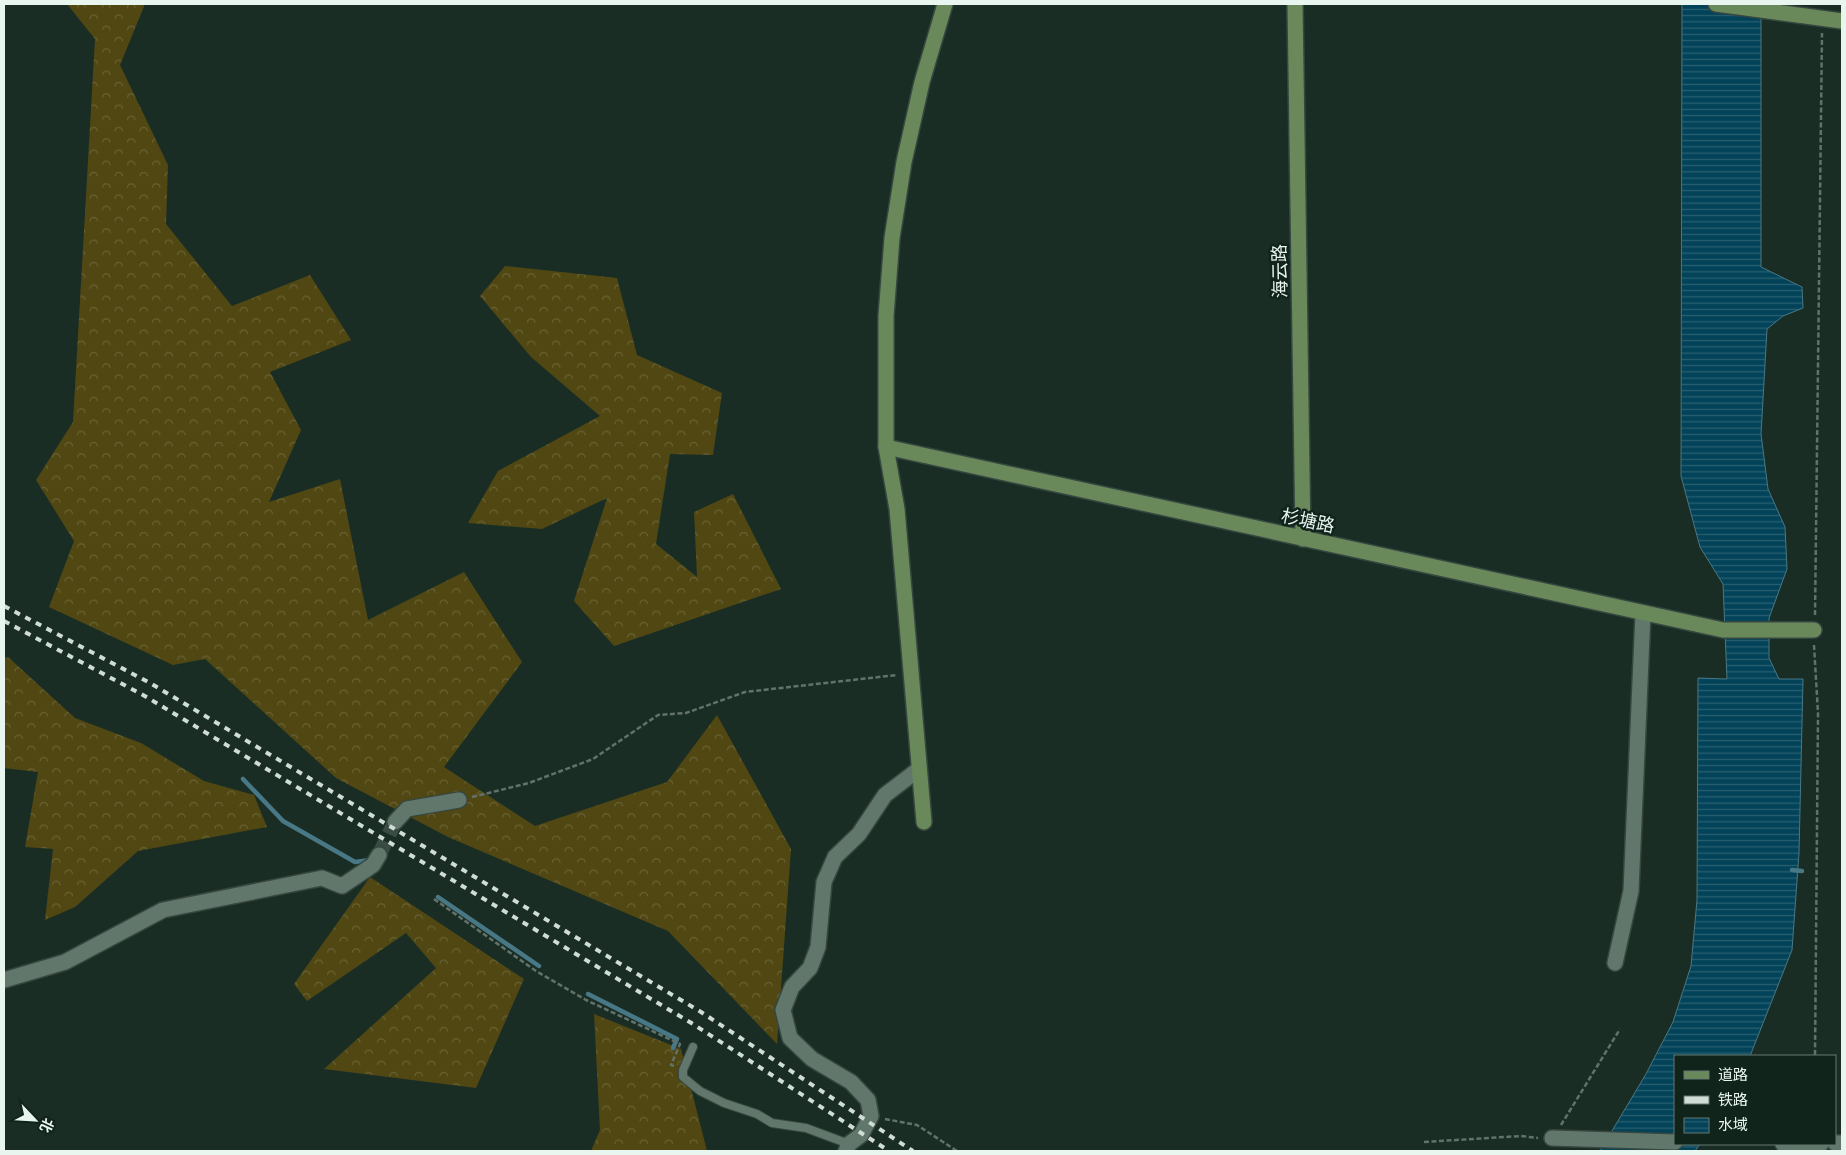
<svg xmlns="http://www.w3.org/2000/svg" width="1846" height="1155" font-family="'Zilla Slab','Noto Sans SC',serif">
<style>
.forest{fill:url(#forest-crowns)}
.water{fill:url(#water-rules);stroke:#487886}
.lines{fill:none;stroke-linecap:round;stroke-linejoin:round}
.stream{stroke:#487886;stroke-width:4.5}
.street-tunnel{stroke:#394b42;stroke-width:15;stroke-dasharray:15 8;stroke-linecap:butt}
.lane-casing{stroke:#364740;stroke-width:10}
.street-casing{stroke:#364740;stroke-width:18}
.secondary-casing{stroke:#364740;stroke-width:18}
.path{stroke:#62726a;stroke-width:2.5;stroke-dasharray:5 2.5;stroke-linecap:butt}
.lane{stroke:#62776c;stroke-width:8}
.street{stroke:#62776c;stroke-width:15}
.secondary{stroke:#69895b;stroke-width:15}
.rail{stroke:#d0dcd6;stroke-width:4;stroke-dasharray:6 6;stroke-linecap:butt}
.labels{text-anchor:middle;stroke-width:5;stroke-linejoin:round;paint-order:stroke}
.street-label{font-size:18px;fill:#e9f5ef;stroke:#11241b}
</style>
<defs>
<pattern id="forest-crowns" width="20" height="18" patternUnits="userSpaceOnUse" patternTransform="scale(1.25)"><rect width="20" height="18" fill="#504712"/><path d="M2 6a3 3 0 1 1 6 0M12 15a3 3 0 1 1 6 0" fill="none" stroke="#696235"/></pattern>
<pattern id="water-rules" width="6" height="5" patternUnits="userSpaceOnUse" patternTransform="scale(1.25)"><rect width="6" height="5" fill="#034359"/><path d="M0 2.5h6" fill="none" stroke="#285f71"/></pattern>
</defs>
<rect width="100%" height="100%" fill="#1a2d24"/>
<!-- forest -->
<g class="forest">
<path d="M67,4H145L120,65L168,165L166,224L232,306L310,275L351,340L270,372L301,430L269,502L340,479L368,620L464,572L522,662L444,767L535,826L667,782L717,715L791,849L777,1044L668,931L448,837L336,778L205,659L173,665L49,607L74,541L36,480L73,422L95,39Z"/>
<path d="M505,266L617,278L637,355L722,393L713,455L670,454L656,544L697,577L694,512L733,494L781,589L614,646L574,601L607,498L542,529L468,523L498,471L600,416L531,357L480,296Z"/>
<path d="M8,657L75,718L141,743L204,781L254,795L267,827L138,851L75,907L45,920L53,849L25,847L38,772L4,768V658Z"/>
<path d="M370,877L524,979L476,1088L324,1069L436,968L406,933L307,1001L294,984Z"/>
<path d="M594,1014L681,1049L707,1151H591L600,1130Z"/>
</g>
<!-- water -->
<path class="water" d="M1682,4H1761V267L1802,287L1803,308L1783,316L1767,329L1761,434L1768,489L1785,527L1787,569L1769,618V658L1779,679H1803L1799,853L1792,950L1750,1056H1675V1144H1700L1695,1151H1600L1646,1074L1673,1022L1691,966L1697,900L1698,678L1727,679L1723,584L1700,547L1681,476Z"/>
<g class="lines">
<!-- stream -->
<g class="stream">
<path d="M243,779L283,821L355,862L370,860"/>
<path d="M1792,870L1802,871"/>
<path d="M438,897L539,966"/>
<path d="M588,994L677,1039L673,1048"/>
</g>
<!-- street-tunnel -->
<path class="street-tunnel" d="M379,855L395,822"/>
<defs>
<path id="lane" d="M693,1047L683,1070V1077L700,1091L724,1103L757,1114L772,1123L806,1128L849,1144"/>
<g id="street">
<path d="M395,822L407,809L459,800"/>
<path d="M1615,963L1631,891L1643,613"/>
<path d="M4,980L65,962L163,910L322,878L342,886L373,865L379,855"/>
<path d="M1552,1138L1675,1142"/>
<path d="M1835,1143H1842"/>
<path d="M1783,1144H1821"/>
<path d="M846,1151L849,1144L861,1135L871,1116L868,1100L851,1082L812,1059L790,1038L783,1010L792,987L810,968L818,947L824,882L835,857L859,834L885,795L919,769"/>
</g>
<g id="secondary">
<path d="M1295,4L1303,539"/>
<path d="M1716,4L1842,21"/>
<path d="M886,447L1723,630H1814"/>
<path d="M924,822L897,509L886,447V316L892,238L904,162L922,82L945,4"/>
</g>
</defs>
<!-- lane casing -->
<use href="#lane" class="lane-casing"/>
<!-- street casing -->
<use href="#street" class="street-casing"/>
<!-- secondary casing -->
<use href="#secondary" class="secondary-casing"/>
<!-- path -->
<g class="path">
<path d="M1815,615L1822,33"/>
<path d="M1814,645L1818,713L1815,1056"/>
<path d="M472,797L529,783L593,759L658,715L686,713L745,692L897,675"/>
<path d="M434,899L536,971L586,1000L680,1044L671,1065L675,1066"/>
<path d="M885,1119L917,1125L957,1151"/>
<path d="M1561,1125L1620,1029"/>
<path d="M1424,1142L1521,1136L1538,1138"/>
</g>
<!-- lane -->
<use href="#lane" class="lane"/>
<!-- street -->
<use href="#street" class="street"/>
<!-- secondary -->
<use href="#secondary" class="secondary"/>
<!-- rail -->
<g class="rail">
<path d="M4,606L150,683L701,1012L913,1151"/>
<path d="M4,621L143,695L693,1024L889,1151"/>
</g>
</g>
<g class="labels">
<!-- street labels -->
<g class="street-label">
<text transform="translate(1280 271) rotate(-91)" y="6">海云路</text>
<text transform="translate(1308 521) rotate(12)" y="6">杉塘路</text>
</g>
</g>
<!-- border -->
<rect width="1846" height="1155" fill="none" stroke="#e9f5ef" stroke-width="10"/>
<!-- legend -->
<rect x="1674" y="1055" width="162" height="90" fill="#11241b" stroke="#677870"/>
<rect x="1684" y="1071" width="25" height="8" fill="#69895b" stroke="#677870"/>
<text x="1718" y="1080" font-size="15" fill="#e9f5ef">道路</text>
<rect x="1684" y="1096" width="25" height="8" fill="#d0dcd6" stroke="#677870"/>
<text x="1718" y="1105" font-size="15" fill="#e9f5ef">铁路</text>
<rect x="1684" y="1118" width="25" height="15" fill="url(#water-rules)" stroke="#677870"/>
<text x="1718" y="1130" font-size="15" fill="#e9f5ef">水域</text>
<!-- north arrow -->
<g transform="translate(35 1120) rotate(115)" stroke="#11241b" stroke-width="4" paint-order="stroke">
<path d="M0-4L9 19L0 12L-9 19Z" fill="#e9f5ef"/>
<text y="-8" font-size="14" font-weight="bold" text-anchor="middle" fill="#e9f5ef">北</text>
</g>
</svg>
